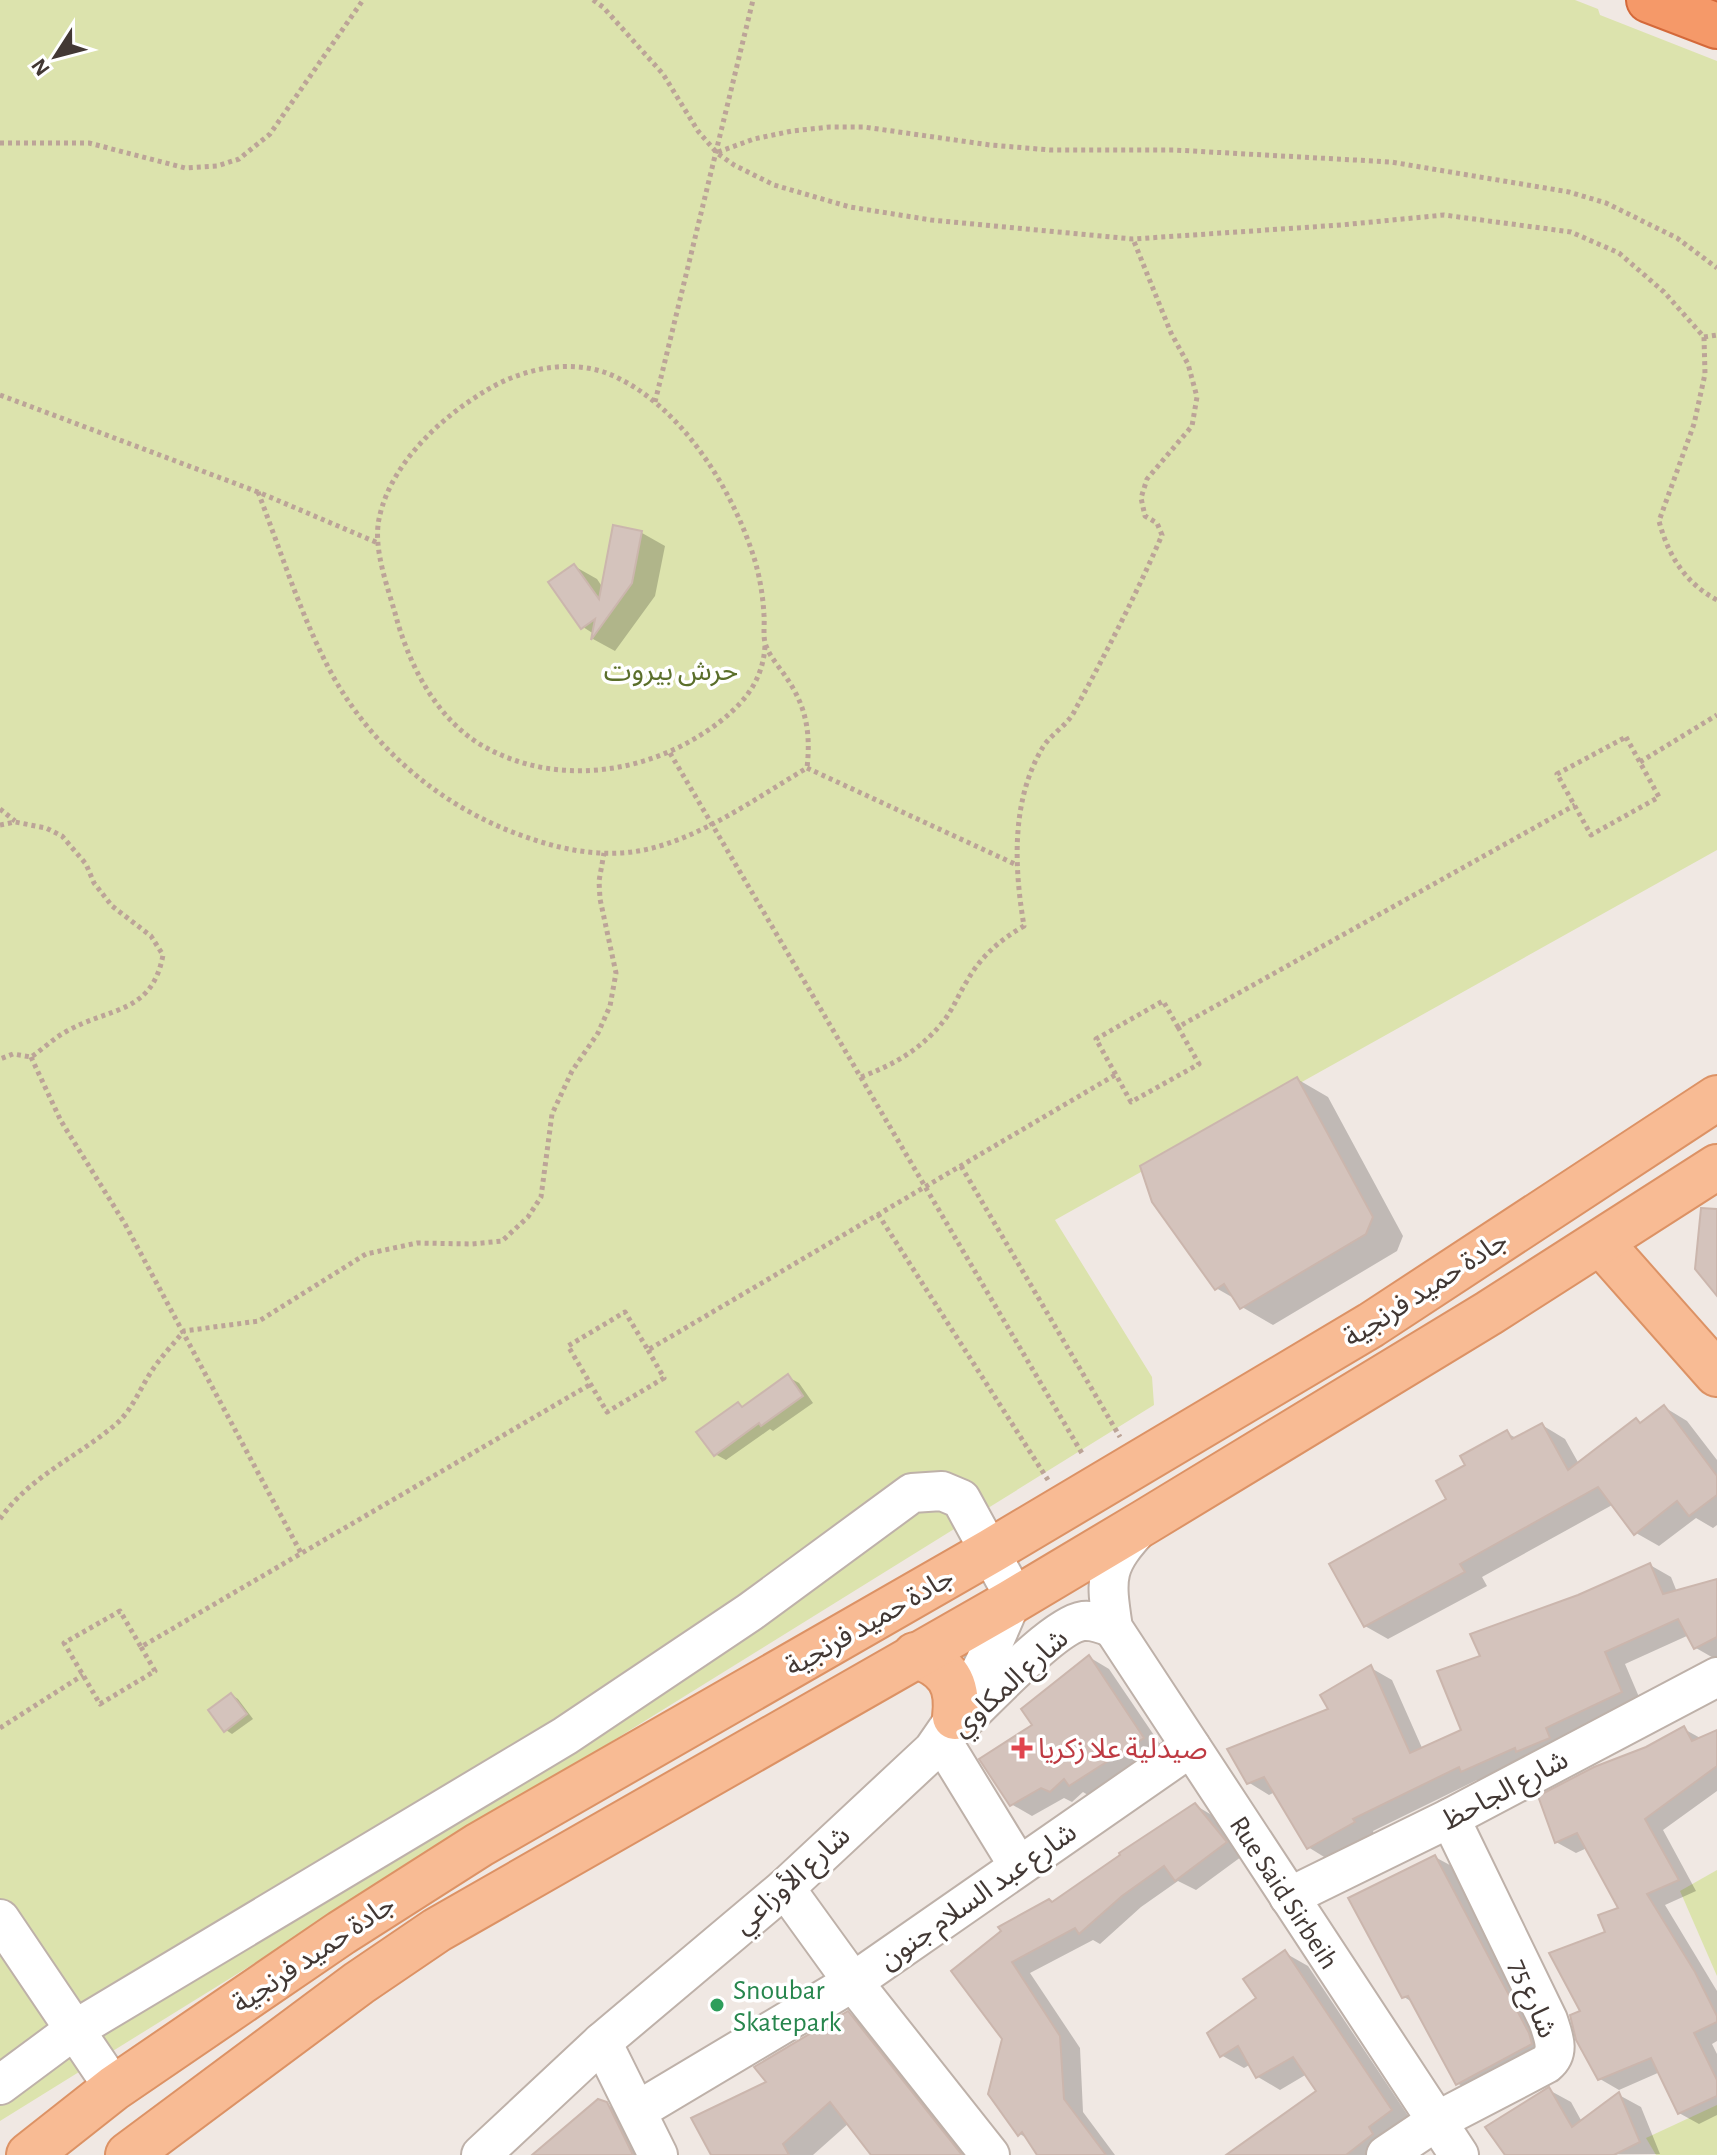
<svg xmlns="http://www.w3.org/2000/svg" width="1717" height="2155" font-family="'Alegreya Sans','Noto Sans Arabic',sans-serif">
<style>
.green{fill:#dce3ad}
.shadow{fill:#0003}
.building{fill:#d4c3bc;stroke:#cbb6ad;stroke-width:2}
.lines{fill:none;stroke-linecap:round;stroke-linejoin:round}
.minor-casing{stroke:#beb1a9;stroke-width:42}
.major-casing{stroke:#dc9265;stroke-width:48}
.highway-casing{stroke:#d4693a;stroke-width:48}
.path{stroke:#bca498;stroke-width:5;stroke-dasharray:4 4;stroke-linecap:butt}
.minor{stroke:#fff;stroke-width:38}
.major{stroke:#f8bb94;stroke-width:44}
.highway{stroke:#f59969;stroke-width:44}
.health-dot{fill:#e0444e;stroke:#fff;stroke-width:3}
.leisure-dot{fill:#2e9e5b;stroke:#fff;stroke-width:3}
.labels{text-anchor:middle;stroke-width:7;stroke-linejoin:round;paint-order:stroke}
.park-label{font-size:28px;fill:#5b6f2b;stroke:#fff}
.street-label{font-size:28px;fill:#423834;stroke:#fff}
.health-label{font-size:28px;fill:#be3a42;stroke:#fff;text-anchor:start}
.leisure-label{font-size:28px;fill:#27864d;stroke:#fff;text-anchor:start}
</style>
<rect width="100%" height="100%" fill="#f0e8e3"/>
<!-- green -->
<g class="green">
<path d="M0,0H1575L1598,9L1600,15L1717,61V850L1055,1220L1152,1377L1154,1405L0,2121Z"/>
<path d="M1717,1870V1976L1680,1891Z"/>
<path d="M1717,2105V2155H1656L1646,2138Z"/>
</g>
<!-- shadow -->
<g class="shadow">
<path d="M642,533L665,546L655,596L615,651L593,639L594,634L583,627L574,566L597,579L603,588Z"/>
<path d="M1297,1079L1328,1097L1403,1236L1397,1251L1273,1325L1242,1307L1237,1300L1216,1288Z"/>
<path d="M788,1377L799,1383L813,1403L773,1431L770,1429L726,1460L715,1454L738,1404L745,1408Z"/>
<path d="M1664,1407L1687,1421L1717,1460V1525L1713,1528L1696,1518L1659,1546L1636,1533L1614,1504L1482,1577L1487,1586L1388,1639L1365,1626L1449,1500L1468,1466L1507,1433L1518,1439L1542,1425L1565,1439L1579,1464L1636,1421L1642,1424Z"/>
<path d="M1650,1565L1671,1577L1677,1592L1717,1581V1660L1696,1648L1689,1635L1625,1664L1642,1704L1484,1783L1477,1780L1373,1831L1374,1834L1329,1860L1308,1847L1275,1792L1269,1795L1248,1782L1331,1710L1371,1668L1392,1680L1423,1750L1463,1731L1483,1657L1578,1597Z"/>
<path d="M1089,1657L1109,1669L1164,1750L1091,1797L1083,1792L1072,1802L1064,1798L1032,1816L1011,1804L1034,1726Z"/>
<path d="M232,1695L238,1699L253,1719L232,1734L226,1730Z"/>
<path d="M1684,1729L1702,1739L1717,1732V1791L1663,1830L1696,1891L1665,1905L1717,1991V2041L1712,2044L1717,2054V2115L1699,2124L1679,2113L1660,2072L1619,2090L1600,2079L1583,2012L1608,1933L1620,1910L1587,1848L1576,1853L1556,1842L1647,1748Z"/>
<path d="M1195,1805L1215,1817L1245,1854L1196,1890L1178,1881L1141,1907L1100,1944L1093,1940L1030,1973L1080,2048L1083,2112L1115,2155H1039L1030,2140L1020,2134L1004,2038L953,1971Z"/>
<path d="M1435,1857L1459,1870L1552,2048L1480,2097L1457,2083L1414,2003L1404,1997Z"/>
<path d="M1285,1953L1308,1966L1413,2123L1384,2155H1229L1319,2091L1307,2074L1280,2090L1258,2077L1251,2064L1244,2068L1221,2055Z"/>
<path d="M848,2013L874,2028L974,2155H873L849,2123L813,2155H713L769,2082Z"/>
<path d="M1549,2090L1571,2102L1582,2122L1619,2095L1641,2107L1660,2154L1507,2155Z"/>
<path d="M606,2104L628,2116L647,2155H535Z"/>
</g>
<!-- building -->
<g class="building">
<path d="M613,525L642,531L632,583L591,640L595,619L581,629L548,582L574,564L599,599Z"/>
<path d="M1297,1077L1373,1217L1366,1234L1240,1309L1224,1284L1215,1290L1152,1202L1140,1166Z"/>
<path d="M1701,1208L1717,1209V1296L1695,1269Z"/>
<path d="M788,1374L803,1396L761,1426L759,1423L714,1456L696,1432L738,1402L742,1407Z"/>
<path d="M1664,1405L1717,1476V1495L1689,1516L1677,1501L1634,1535L1598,1487L1460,1564L1465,1572L1364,1627L1329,1564L1446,1499L1436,1481L1465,1465L1460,1456L1507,1430L1512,1439L1542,1423L1568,1470L1636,1418L1640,1423Z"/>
<path d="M1650,1563L1663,1594L1717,1579V1637L1694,1649L1678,1619L1605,1652L1622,1692L1546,1728L1550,1738L1516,1752L1515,1748L1461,1772L1459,1767L1353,1819L1355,1822L1307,1849L1264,1777L1247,1784L1227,1749L1328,1709L1320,1695L1371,1665L1410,1753L1461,1730L1437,1671L1480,1656L1470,1634L1578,1595Z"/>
<path d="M1089,1655L1144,1738L1069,1786L1064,1779L1050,1792L1041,1788L1010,1806L979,1759L1032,1725L1021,1709Z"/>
<path d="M231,1693L247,1714L224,1732L208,1710Z"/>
<path d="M1684,1726L1692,1741L1717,1730V1766L1645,1819L1679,1880L1647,1894L1695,1972L1717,2016V2022L1694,2033L1717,2080V2096L1678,2114L1651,2058L1598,2080L1576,2040L1570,2015L1580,2011L1549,1953L1605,1932L1598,1915L1618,1908L1577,1833L1555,1843L1538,1796L1594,1767L1646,1747Z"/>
<path d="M1195,1803L1227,1842L1175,1881L1164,1866L1122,1896L1079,1934L1075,1928L1012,1962L1060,2036L1064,2099L1106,2155H1037L1022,2132L1018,2136L988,2094L1002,2039L951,1971L1001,1931L998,1927L1049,1899L1052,1902L1120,1855L1119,1853Z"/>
<path d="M1435,1855L1529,2033L1532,2044L1456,2085L1408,1996L1402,1998L1348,1898Z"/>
<path d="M1285,1950L1392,2110L1369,2127L1373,2134L1346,2155H1226L1316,2091L1293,2057L1256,2078L1238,2046L1220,2057L1207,2033L1256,1998L1243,1979Z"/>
<path d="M848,2011L962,2155H871L830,2102L783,2144L789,2155H711L691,2118L766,2082L754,2067Z"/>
<path d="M1549,2087L1572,2127L1619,2092L1640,2142L1614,2155H1505L1485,2127Z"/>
<path d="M598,2099L607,2102L633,2155H532Z"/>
</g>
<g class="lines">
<defs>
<g id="minor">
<path d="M1142,1525C1104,1565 1105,1576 1113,1628L1459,2155"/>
<path d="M968,1716C991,1694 1055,1625 1083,1621C1094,1620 1103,1624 1113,1628"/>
<path d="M942,1741L1018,1865"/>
<path d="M785,1888L853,1982L990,2155"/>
<path d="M1289,1897L1450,1818L1717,1677"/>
<path d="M0,1919L114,2088"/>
<path d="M602,2042L658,2155"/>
<path d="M0,2085L74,2030L565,1736L750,1612L912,1493L942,1491L961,1499L1009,1587L1011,1602L985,1662L962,1708L933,1750L785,1888L602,2042L481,2155"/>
<path d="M637,2111L853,1982L1191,1747"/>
<path d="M1386,2155L1435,2122L1546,2064C1561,2052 1553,2036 1548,2020L1450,1818"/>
</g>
<g id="major">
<path d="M1601,1243L1717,1374"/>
<path d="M915,1655C948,1667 959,1683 955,1717"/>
<path d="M29,2155L114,2088L341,1933L479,1845L991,1551L1371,1325L1717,1098"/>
<path d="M128,2155L359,1983L437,1930L1011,1602L1145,1522L1489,1313L1717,1167"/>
</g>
<path id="highway" d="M1649,0L1717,26"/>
</defs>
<!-- minor casing -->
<use href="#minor" class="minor-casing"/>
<!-- major casing -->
<use href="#major" class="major-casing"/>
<!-- highway casing -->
<use href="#highway" class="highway-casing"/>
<!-- path -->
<g class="path">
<path d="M593,0L603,7L663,74L698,131L717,153L734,165L774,185L850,207L931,220L1133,239L1341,225L1444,215L1571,232L1619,253L1664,292L1704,337L1705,374L1694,424L1659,521C1668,555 1685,583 1717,600"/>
<path d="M0,143H89L185,168L217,166L239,159L270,134L363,0"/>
<path d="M718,152L754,139L792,131L830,127H864L990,145L1050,150H1174L1391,162L1569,192L1606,203L1677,238L1717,268"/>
<path d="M1704,337L1717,335"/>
<path d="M0,395L258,492L378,543"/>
<path d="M655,402L753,0"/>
<path d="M258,492C282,554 302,620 334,678C376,752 446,810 526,837C571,853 617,860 663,845C714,829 761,795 807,768"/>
<path d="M765,646C763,678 747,700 722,720C654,774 555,790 478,743C434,715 408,662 395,613C387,585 373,548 379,519C390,464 441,417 487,390C525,367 577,357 618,378C684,410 734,492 755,561C760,578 763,597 764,615C765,625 762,639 767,648C771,658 780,668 786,677C806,706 811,732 807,768"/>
<path d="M1626,737L1659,797L1591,835L1557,774Z"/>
<path d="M670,753L1083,1455"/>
<path d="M1640,762L1717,715"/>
<path d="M807,768L1017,865"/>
<path d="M0,809L15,821"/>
<path d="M0,825L15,822L46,828L62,836L86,864L94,883L112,906L151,936L163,955C152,1014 110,1007 67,1031C54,1038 43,1049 31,1057L13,1054L0,1059"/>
<path d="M1178,1027L1199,1064L1131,1102L1096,1039L1163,1001L1178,1027L1575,805"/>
<path d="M31,1057L61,1121L125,1224L301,1553"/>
<path d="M861,1077C893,1065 920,1050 942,1023C953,1010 958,995 967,981C981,956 1000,940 1024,926C1014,867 1011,800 1043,747C1052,733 1068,725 1075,710C1106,653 1136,595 1162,535L1157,523L1145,516L1141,498L1147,479L1192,426L1197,397L1188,364L1171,333L1133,239"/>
<path d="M961,1166L1120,1437"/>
<path d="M878,1214L1048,1480"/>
<path d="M648,1350L664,1378L607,1412L568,1346L625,1312L648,1350L1115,1075"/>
<path d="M0,1519C29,1477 77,1457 115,1425C132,1411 140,1388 153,1369C162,1356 174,1343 184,1331L259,1321L366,1254L417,1243L472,1244L502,1241L528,1217L541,1197L552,1114L572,1071L598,1033L610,1006L616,973L600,899L599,881L604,853"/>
<path d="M141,1647L155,1671L100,1704L64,1643L120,1611L141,1647L591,1384"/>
<path d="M0,1728L83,1675"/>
</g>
<!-- minor -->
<use href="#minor" class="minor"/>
<!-- major -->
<use href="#major" class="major"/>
<!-- highway -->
<use href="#highway" class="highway"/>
</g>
<!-- markers -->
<path class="health-dot" d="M1018 1736h8v8h8v8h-8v8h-8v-8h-8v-8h8z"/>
<circle class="leisure-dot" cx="717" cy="2005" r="8"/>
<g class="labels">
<!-- park labels -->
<g class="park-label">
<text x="671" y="680">حرش بيروت</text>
</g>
<!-- street labels -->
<g class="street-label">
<text transform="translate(1425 1288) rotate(-33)" y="10">جادة حميد فرنجية</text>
<text transform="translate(869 1621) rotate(-30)" y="10">جادة حميد فرنجية</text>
<text transform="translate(1009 1682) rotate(-42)" y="10">شارع المكاوي</text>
<text transform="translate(1504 1789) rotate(-28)" y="10">شارع الجاحظ</text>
<text transform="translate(791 1879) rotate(-42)" y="10">شارع الأوزاعي</text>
<text transform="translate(1285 1892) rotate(57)" y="10">Rue Said Sirbeih</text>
<text transform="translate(977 1895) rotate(-35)" y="10">شارع عبد السلام جنون</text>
<text transform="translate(313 1953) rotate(-34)" y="10">جادة حميد فرنجية</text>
<text transform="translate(1534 1998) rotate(67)" y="10">شارع 75</text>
</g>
<!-- health labels -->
<g class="health-label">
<text x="1038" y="1758">صيدلية علا زكريا</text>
</g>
<!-- leisure labels -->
<g class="leisure-label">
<text x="733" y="1999">Snoubar<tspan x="733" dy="32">Skatepark</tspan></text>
</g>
</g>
<!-- north arrow -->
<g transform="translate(56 56) rotate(234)" stroke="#ffffff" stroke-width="6" paint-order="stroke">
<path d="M0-6L14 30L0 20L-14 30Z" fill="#423834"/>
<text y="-12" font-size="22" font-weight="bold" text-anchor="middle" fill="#423834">N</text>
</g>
</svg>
